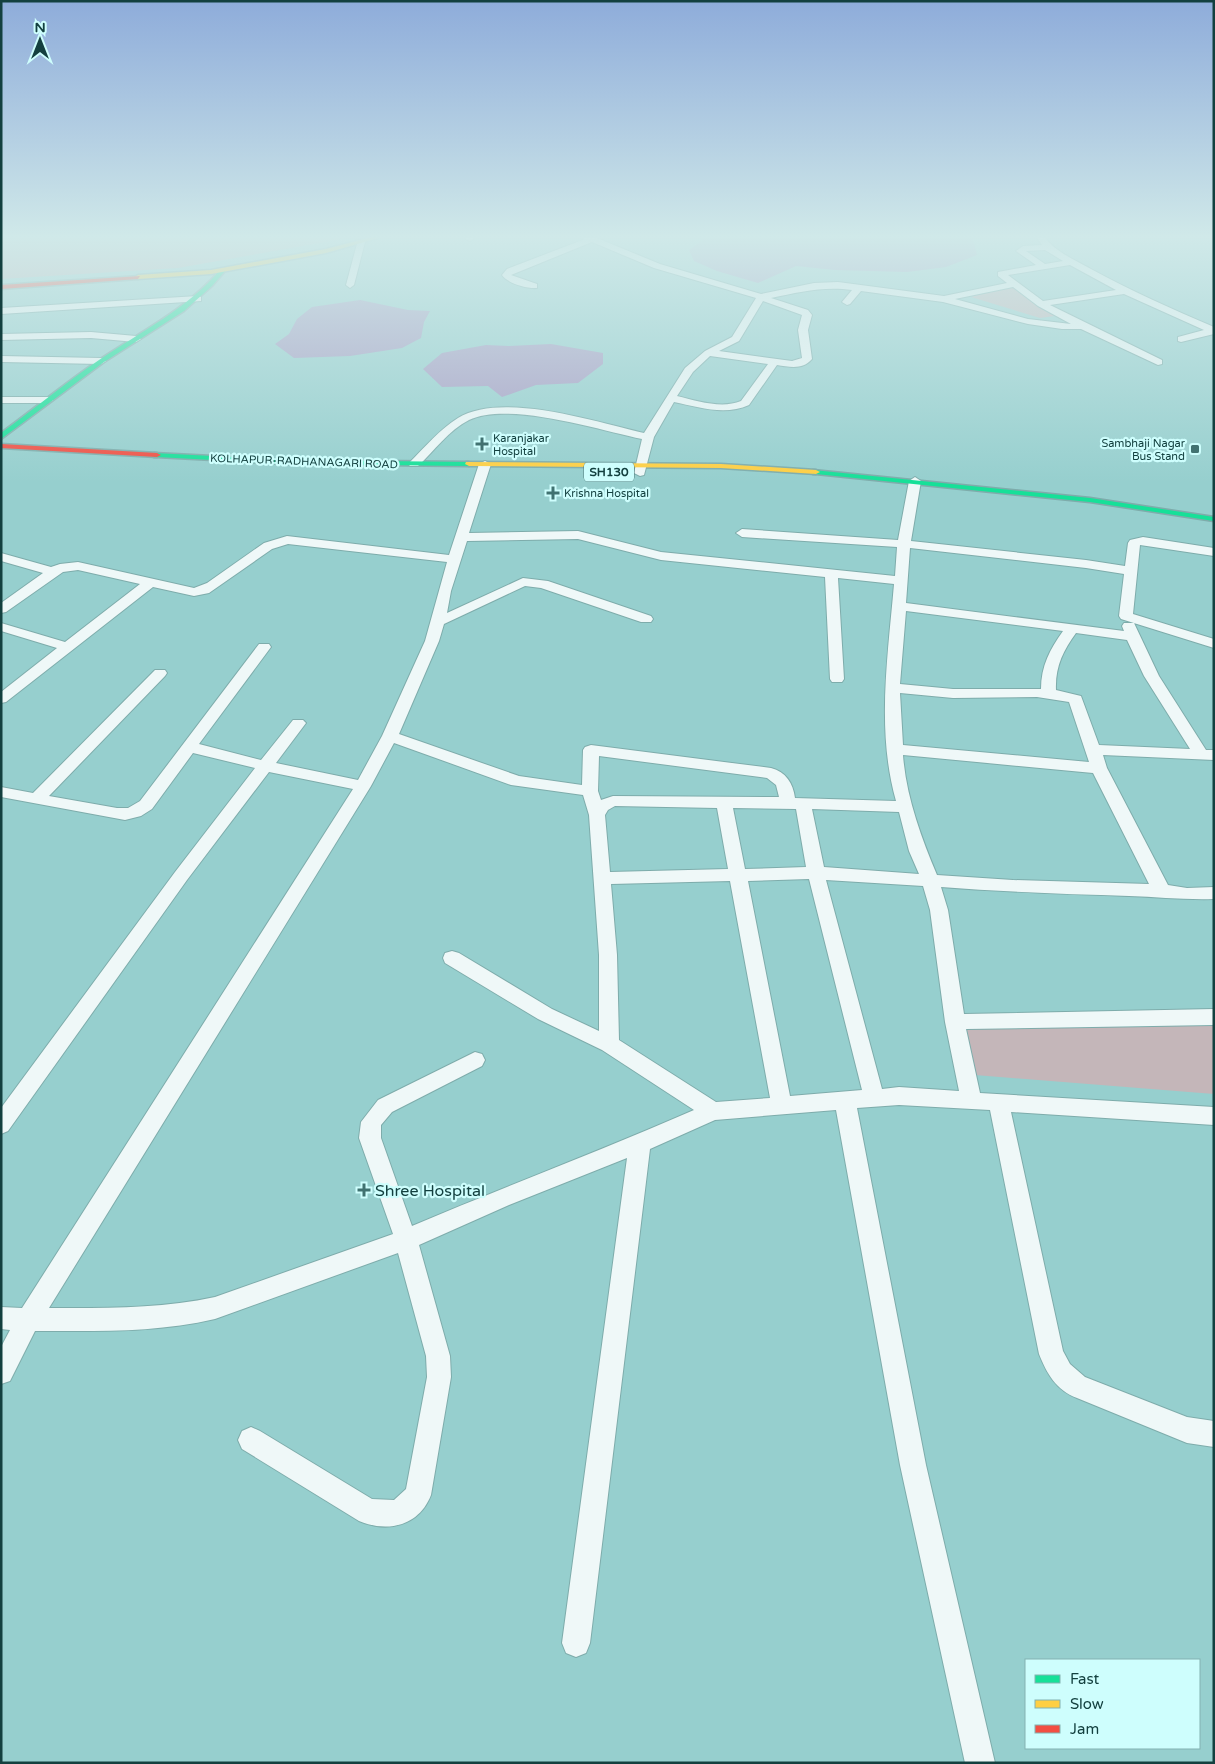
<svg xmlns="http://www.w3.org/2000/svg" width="1215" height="1764" font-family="'Varela Round',sans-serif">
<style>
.green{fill:#c4b6b9}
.water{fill:#a89fc5}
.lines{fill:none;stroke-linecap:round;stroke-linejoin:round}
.street-casing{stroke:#7eacab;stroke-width:2}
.fast-casing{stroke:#7eacab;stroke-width:3}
.slow-casing{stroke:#7eacab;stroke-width:3}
.jam-casing{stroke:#7eacab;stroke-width:3}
.street{fill:#eff8f8;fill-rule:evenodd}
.fast{fill:#16e098;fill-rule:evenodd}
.slow{fill:#ffcf43;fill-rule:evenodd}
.jam{fill:#f24e42;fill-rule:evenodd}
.poi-dot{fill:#417271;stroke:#cefefd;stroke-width:2}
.labels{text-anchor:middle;stroke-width:4.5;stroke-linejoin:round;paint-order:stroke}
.far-poi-label{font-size:11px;fill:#13403f;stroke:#cefefd;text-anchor:start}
.far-street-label{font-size:11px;fill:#13403f;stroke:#cefefd}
.shield{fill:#cefefd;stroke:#4b7978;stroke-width:1}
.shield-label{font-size:12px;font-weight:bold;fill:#13403f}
.near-poi-label{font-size:16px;fill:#13403f;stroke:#cefefd;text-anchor:start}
</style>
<rect width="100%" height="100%" fill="#96cfce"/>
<!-- green -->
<g class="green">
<path d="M32,236H359L178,268L1,279V240Z"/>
<path d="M1015,284L1062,315L1040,318L971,297Z"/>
<path d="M1214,1023V1094L975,1075L964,1026Z"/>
</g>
<!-- water -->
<g class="water">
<path d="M701,236H972L977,255L946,267L907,272L835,270L796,266L758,283L717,271L694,261L689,250L702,241Z"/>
<path d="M360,300L408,310L430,311L424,322L421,338L402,348L350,356L294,358L275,344L289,334L297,319L312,307Z"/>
<path d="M551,344L603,353V364L578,383L536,385L502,397L488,386L442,387L423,369L442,353L486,345L509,346Z"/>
</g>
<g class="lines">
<defs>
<g id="street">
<path d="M460,236H471L474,239L470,241Z"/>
<path d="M580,236H592L660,264L761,294L814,283L838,282L944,296L1007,283L998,276V272L1036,265L1016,251L1023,246L1042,245L1036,236H1044C1055,252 1075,260 1091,269C1131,291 1172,309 1214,327V334L1181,342L1178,341V337L1204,330L1124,294L1050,305L1162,360V364L1158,365L1081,329H1062L1028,324L943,302L861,291L850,304L847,305L842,302L852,290C824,286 799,292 771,298L808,310L812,315L808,330L812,359C803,370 790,367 777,365L749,405C725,416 698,407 674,402L654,437L644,475L640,476L634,473L642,439C599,430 508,401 469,420C449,430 434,451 418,466H410L408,464L410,462C425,447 440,429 458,418C502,391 596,422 644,433L685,368L705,351L732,337L756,298L654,268L592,242L511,275L537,284V288C527,289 507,283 502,275L507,269L585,239ZM1045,250L1063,261L1045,264L1026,251ZM1070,265L1116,290L1043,301L1008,275ZM1013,287L1038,306L1071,324L1028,319L955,299ZM763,301L802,315L798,330L802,358L792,361L719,351L739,341ZM710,356L768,364L741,401C722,409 697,401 677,396L693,372Z"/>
<path d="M358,240L365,242L354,285L350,288L346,285Z"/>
<path d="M198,296L201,297V301L1,314V308Z"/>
<path d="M91,332L136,336L141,339L136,342L91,338L1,340V334Z"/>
<path d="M1,356L101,358L106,361L101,364L1,362Z"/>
<path d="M1,397H48L53,400L48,403H1Z"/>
<path d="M485,461L491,464L469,533L578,531L661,552L895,576L897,547L742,537L736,533L742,529L898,540L909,481L915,477L921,481L911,541L1086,560L1125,566L1128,543L1130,540L1143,537L1214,548V556L1140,545L1133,614L1214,639V648L1121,619L1119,616L1124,574L1086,568L910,548L906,603L1124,631L1122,626L1124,623H1134L1159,676L1206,750H1214V760L1103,755L1107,768L1168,885L1187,888L1214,887V899C1185,900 1158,897 1129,896C1067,894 1004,892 941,887L948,910L964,1014L1214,1009V1025L966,1029L980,1093L1214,1107V1125L1011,1112L1063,1351L1070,1364L1085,1377L1187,1417L1214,1421V1447L1187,1443L1077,1398C1056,1390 1047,1374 1039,1354L990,1110L899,1105L857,1108L926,1465L995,1763H965L900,1465L836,1110L715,1120L650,1149L590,1643L586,1653L576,1657L566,1653L562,1643L627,1158L509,1205L419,1245L450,1356L451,1377L431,1495C419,1526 388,1533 359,1521L242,1449L238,1440L242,1431L251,1427L260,1431L372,1499L394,1500L406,1489L427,1377L426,1356L398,1253L215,1319C155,1333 96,1331 35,1331L10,1381L1,1384V1347L10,1330L1,1329V1307L22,1308L353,789L269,772L187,880L8,1131L1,1134V1108L175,872L255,768L193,753L152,809L141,816L125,820L1,797V787L33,793L155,670H165L167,673L165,676L49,796L117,808H128L140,801L259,644H269L271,647L199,744L261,760L293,720H303L306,723L276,763L358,780L382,736L425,641L447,562L288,544L272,549L209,593L194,596L153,587L6,702L1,703V692L57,648L1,631V623L65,642L140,584L78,570L63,572L6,612L1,613V603L43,573L1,561V553L51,567L60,564L78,562L194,588L207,583L264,543L287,536L449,555L479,464ZM578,539L661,560L825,577L830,679L832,682H842L844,679L838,578L894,584C888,655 876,731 896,801L795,798C793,783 786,772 771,768L591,745L585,747L583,750L582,785L519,776L399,734L439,641L444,624L525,586L541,588L641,622H651L653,619L651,616L548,581L523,578L447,613L451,591L467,541ZM906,611L1063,631C1050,649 1041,666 1041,689H953L900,684ZM1076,633L1127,640L1144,676L1190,749L1099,745L1081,696L1056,690C1055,667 1063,651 1076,633ZM900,693L953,698L1037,697L1069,702L1089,762L903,745ZM394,743L511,785L583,795L589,815L599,955V1031L552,1009L459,953L452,951L445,953L443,958L445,963L538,1019L602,1050L694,1110C601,1151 506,1186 412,1226L381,1138V1125L392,1112L482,1066L485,1060L482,1054L475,1052L378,1100L361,1122L359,1138L393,1234L215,1297C160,1309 105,1308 49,1308L371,786ZM903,755L1093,773L1149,884L1013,880L937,875C921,837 906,796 903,755ZM599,756L767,778L776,785L779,797L613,796L601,800L598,791ZM615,806L717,808L728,869L610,872L605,815L608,810ZM733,808L796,809L806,867L745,869ZM812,809L899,812L909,851L919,874L824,867ZM809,879L862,1090L790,1096L748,881ZM826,880L923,886L930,910L945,1022L959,1091L899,1087L882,1089ZM730,881L770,1098L716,1102L619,1040L617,955L611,884Z"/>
</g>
<g id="fast">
<path d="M221,269L226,270L212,286L184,311L104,362L1,439V433C34,409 65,383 99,360C142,331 187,309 221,269Z"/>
<path d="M154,453L290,460L469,462L473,464L469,466L290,464L157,457H154Z"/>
<path d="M813,470L1090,498L1214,517V521L1090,502L816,474H813Z"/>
</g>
<g id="slow">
<path d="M375,236H385L326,253L211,274L138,279L135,277L138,275L211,270L326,249Z"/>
<path d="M466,462L721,464L816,470L820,472L816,474L721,468L469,466L465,464Z"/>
</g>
<g id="jam">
<path d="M140,276L138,279L1,289V285Z"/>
<path d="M1,444L157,453L161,455L157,457L1,448Z"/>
</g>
</defs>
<!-- street casing -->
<use href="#street" class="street-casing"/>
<!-- fast casing -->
<use href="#fast" class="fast-casing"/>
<!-- slow casing -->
<use href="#slow" class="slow-casing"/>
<!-- jam casing -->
<use href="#jam" class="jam-casing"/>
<!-- street -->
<use href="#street" class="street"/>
<!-- fast -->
<use href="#fast" class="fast"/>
<!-- slow -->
<use href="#slow" class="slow"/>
<!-- jam -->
<use href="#jam" class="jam"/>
</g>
<!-- sky -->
<linearGradient id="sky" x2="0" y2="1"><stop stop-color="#8eacda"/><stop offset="0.49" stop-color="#d0e9e9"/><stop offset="1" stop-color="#d0e9e9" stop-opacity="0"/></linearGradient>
<rect width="1215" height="483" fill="url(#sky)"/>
<!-- markers -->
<g class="poi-dot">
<path d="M479.5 436.5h5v5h5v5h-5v5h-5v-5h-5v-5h5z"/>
<rect x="1190" y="444" width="10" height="10" rx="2.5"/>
<path d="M550.5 485.5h5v5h5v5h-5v5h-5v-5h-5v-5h5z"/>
<path d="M361.5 1182.5h5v5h5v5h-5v5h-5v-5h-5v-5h5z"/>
</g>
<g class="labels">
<!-- far-poi labels -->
<g class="far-poi-label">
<text x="493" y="442">Karanjakar<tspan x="493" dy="13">Hospital</tspan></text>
<text x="1185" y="447" text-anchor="end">Sambhaji Nagar<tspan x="1185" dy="13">Bus Stand</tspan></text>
<text x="564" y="497">Krishna Hospital</text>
</g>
<!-- far-street labels -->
<g class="far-street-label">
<text transform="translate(304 461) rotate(2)" y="4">KOLHAPUR-RADHANAGARI ROAD</text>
</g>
<!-- shield labels -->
<rect class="shield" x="584" y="462.5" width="50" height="19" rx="4"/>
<g class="shield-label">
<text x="609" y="476">SH130</text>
</g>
<!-- near-poi labels -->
<g class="near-poi-label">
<text x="375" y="1196">Shree Hospital</text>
</g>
</g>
<!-- border -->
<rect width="1215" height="1764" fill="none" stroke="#13403f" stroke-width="5"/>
<!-- legend -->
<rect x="1025" y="1659" width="175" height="90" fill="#cefefd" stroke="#83b2b1"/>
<rect x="1035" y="1675" width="25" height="8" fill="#16e098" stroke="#83b2b1"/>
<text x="1070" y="1684" font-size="15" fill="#13403f">Fast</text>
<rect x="1035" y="1700" width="25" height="8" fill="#ffcf43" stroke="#83b2b1"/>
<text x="1070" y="1709" font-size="15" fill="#13403f">Slow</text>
<rect x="1035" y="1725" width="25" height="8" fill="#f24e42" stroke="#83b2b1"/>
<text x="1070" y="1734" font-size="15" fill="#13403f">Jam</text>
<!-- north arrow -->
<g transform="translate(40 40)" stroke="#cefefd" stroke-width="4" paint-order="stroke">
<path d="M0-4L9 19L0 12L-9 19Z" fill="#13403f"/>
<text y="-8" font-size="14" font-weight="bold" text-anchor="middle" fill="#13403f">N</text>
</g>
</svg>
